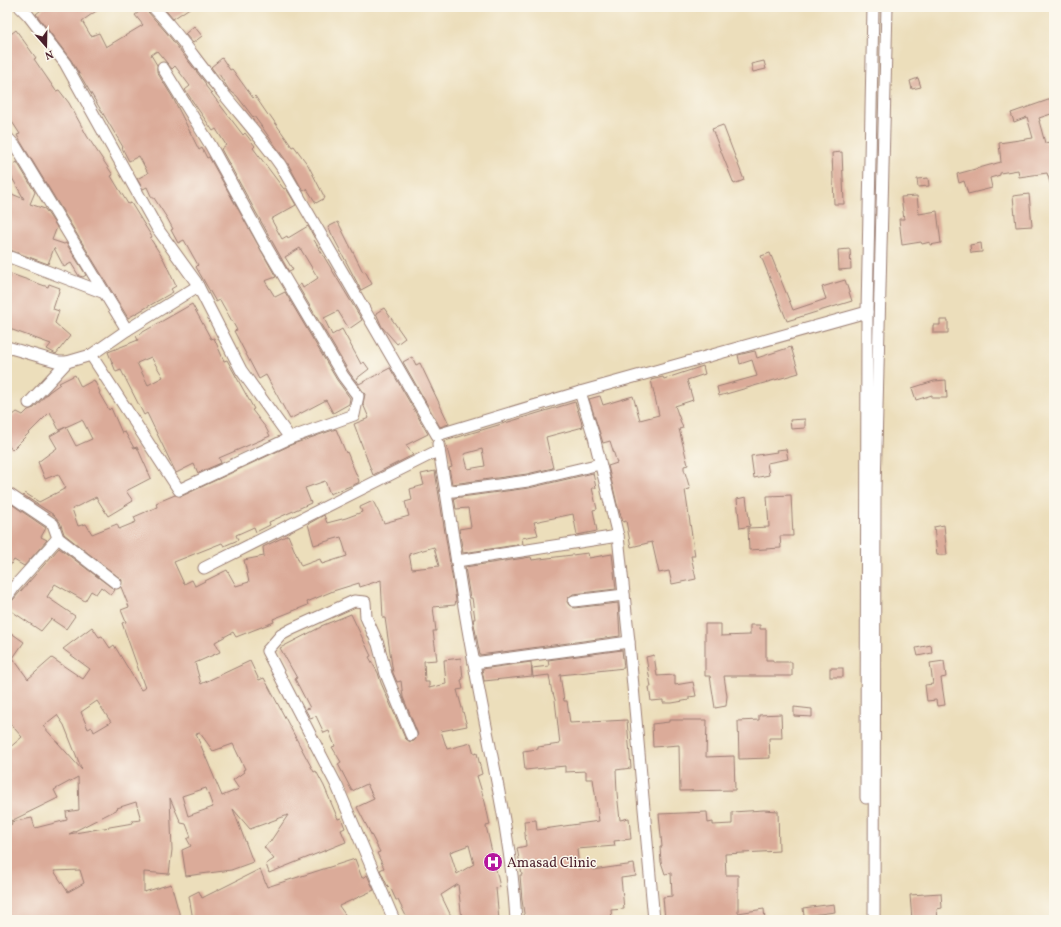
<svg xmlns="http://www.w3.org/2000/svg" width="1061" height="927" font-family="Vollkorn,serif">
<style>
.building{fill:#dbab99;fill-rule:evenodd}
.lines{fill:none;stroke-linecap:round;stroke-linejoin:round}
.minor-casing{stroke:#9b7e73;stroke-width:13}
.minor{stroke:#fff;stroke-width:11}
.labels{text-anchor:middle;stroke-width:3;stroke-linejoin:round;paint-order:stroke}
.poi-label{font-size:14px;fill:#4a1f2b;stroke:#fbf7ec;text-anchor:start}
</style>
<rect width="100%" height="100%" fill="#fbf7ec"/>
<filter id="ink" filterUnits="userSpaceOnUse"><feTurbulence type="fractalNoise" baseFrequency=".025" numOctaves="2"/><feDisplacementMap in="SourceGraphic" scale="8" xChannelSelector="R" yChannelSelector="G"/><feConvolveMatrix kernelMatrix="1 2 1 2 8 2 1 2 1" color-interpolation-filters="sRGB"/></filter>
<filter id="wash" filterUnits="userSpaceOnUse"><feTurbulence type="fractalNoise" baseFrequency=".012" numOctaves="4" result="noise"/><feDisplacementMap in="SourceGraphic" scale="16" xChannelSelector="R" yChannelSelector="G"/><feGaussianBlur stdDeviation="0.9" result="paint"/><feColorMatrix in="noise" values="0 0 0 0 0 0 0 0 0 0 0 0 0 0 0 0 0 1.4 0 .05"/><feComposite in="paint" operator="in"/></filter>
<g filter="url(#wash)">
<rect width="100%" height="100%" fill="#ecdebb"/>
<g id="blocks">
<!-- building -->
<g class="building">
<path d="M45,7H102L82,21L91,36L99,33L106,47L143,25L135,15L146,7L148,12L166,32L206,84L205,85L243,135L245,133L255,146L253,148L280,184L284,189L286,188L296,205L271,219L282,239L287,236L288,238L308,226L315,239L314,240L362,320L349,329L338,311L324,318L332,335L342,329L361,364L364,362L369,369L356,379L359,384L390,368L428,434L406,445L413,455L373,475L354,424L369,418L363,404L365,394L349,372L298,286L301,284L303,288L318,278L300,248L285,257L293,270L289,272L221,149L226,145L216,129L213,131L185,90L190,86L175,66L172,69L157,51L151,55L157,65V72L173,98L199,150L202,148L207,158L209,157L276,277L265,281L275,297L285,292L337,380L350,398L349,404L333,413L326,400L290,419L266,375L259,379L234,331L237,330L220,300L216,302L196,267L198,265L184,240L178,243L171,230L173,229L167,218L154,198H152L147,187L143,189L137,179L148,173L139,156L129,161L122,148L123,147L71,60L36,14Z"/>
<path d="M163,7H191L173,19Z"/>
<path d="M194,26L202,36L193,43L185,34Z"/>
<path d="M16,30L36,58L34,59L56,91L59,90L69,103L87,136L113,175L111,176L128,204L131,203L152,237L150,238L164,260L176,286L171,289L173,292L128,318L19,139L17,135L20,134L7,114V37Z"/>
<path d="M222,58L230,70L232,69L253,98L255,96L268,115L269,114L292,147L294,146L308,165L325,198L316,203L307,189L303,191L287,162L254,116L253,117L237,96L229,90L219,74L217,75L211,67Z"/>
<path d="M764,61L766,69L753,72L751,64Z"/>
<path d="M918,78L921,87L912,89L910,81Z"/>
<path d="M1054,98V113L1039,118L1040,121H1039L1045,143L1054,141V189H1052L1047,173L1019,177L1018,170L1000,173V175L990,178L992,188L968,194L964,181L959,183L957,174L1001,162L999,143L1033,138L1027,117L1014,122L1011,113Z"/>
<path d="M723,125L744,180L734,184L712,129Z"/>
<path d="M842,152L844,204H834L832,153Z"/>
<path d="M17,162L35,192L30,204L45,209L57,227L52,240L64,244L66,243L86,275L83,277L79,276L71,263L64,267L54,248L48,264L7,249V192L24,199L7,169Z"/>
<path d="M928,178L929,186L918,187L917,179Z"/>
<path d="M1029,194L1032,226L1016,227L1013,196Z"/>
<path d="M917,196L919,214L937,211L941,243L930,245V242L922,244L921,242L902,245L899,219H904L901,197Z"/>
<path d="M338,222L363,272L365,271L372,284L361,290L328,227Z"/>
<path d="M981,243L982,252L971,253L970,245Z"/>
<path d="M850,249L851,269L839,270L838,250Z"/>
<path d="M770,253L793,310L826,299L822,287L845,280L852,301L787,321L761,256Z"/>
<path d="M11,274L48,287L49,284L60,288L53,309L59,311L55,323L70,336L56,354L47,349L51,344L7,328V281H9Z"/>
<path d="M192,304L211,339L214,338L224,361L227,360L254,409L252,410L266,428L270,436L219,458L221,463L198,473L194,464L176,473L147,413L144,415L121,370L116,372L108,352L138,340L136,336ZM151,357L163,377L148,385L137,363Z"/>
<path d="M384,308L405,338L397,344L382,327L376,313Z"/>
<path d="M940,320H948V333H933V325H940Z"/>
<path d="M791,347L799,373L719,396L717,387L757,376L752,360L740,364L738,355L755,351L757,358Z"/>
<path d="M412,357L416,365L420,363L449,424L440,427L403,362Z"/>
<path d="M703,366L705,374L687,380L693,400L675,406L683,428L679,429L688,465L684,466V469L690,489L685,490L695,556H691L696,579L672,584L669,571L659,573L652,542L631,547L626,521L623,522L617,504L608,466L617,463L610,441L603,443L589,399L600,396L603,405L633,396L640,420L659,415L651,380L663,377L664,379Z"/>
<path d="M75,375L81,387L94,380L100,392L99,393L109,410L111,408L122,433L125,432L134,448L137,447L151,478L126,491L133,501L108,516L96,497L72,509L78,526L86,524L92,534L117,524L119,529L136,522L134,517L157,507L156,503L175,495L182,496L293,444L336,429L346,453L347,452L359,481L358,483L330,494L325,481L305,488L311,503L269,522L270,525L256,532L254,527L236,535L238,540L224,546L222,543L174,562L184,584L192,580L195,586L227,570L236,586L249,582L244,560L264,556L263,547L288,535L301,566L320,559L322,564L347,556L341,537L314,545L308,524L324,515L327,523L346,518L362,512L360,507L373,501L384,523L409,516L405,502L412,500L410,489L424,485L421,474L435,471L456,600L455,605L433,607L436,631H433L437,660L424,661L425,682H429V688L446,684L444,660L461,658L463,679L461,680L463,689L457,690L467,726L441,731L447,749L471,743L474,754L477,753L482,774L477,776L485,802L490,825L486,826L500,887L496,888L499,920H462L458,884L441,895L453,920H408L398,900H396L391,889L387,885L380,870L384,868L377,853L380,852L357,807L374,799L367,784L352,791L338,764L341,762L332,747L335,746L329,731L324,733L316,716L310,718L305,709L310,708L295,679L297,678L280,648L321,627V626L351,614L371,656L369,657L378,673L381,683L405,738L410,742L414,741L418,736L417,732L403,697L401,681L397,682L393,673L385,618H383L381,580L360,587L359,583L333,591L307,602L308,605L273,619L274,622L236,637L233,632L215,642L220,652L195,663L201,684L250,661L259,680L264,678L314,772L316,771L324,786L338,819L341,818L345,828L341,830L346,842L269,873L266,864L274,859L264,847L270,842L288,815L250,829L233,809L253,862L231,870L186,876L182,850L191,846L187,839L191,837L186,824L181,823L170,798L172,850L169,874L144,872V892L171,884L181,920H96L94,917L87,920H7V826L12,824L11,822L32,818L35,828L67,820L66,812L79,810L78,777L54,790L58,798L11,821L7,813V750L22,737L7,720V630L24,642L13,658L28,679L52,658L83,679L90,669L63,649L92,627L99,637L102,636L110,648L114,645L141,690L145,688L122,623L126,622L121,610L129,607L121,587L122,580L64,534L60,522L54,515L23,495L25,493L39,502L66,488L58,474L45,479L38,462L57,448L50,436L66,427L76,446L92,439L83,421L81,420L59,430L50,412L12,450L7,443V422L9,418L17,412L23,415L28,410L34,408L49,392L60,384L59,383ZM434,547L439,566L412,569L409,554ZM97,701L111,722L94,732L92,727L88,729L81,712ZM57,715L64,725L82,770L43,726ZM200,733L213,751L233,744L245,769L243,770L244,772L233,780L239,789L222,796L196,734ZM206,788L213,807L188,816L182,796ZM136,802L141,820L132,821L133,823L69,834L118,809L117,808ZM469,845L474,864L457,874L450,852ZM80,870L84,883L68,892L54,871Z"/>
<path d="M946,380L947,398H932V395L916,400L912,388L934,381Z"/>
<path d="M575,402L583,427L546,437L553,468L527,474L452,484L449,468L452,467L445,441ZM482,449L485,466L468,469L464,454Z"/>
<path d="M805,419V428L791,429L790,420Z"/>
<path d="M786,449L788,459L767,463L769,475L754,478L751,456L777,452L776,450Z"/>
<path d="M593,473L596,488H592L597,509L593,510L597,531L577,535L573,514L534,522L538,535L522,538L523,544L463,553L459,529L471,527L468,508L456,509L454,498L529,488Z"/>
<path d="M791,495L793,536H780L781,548L749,550L748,528L769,527L767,496Z"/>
<path d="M746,497L750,526L740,528L737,499Z"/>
<path d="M7,501L46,528L41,537L47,540L24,566L14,560L7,570Z"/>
<path d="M944,525L947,555H937L934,527Z"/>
<path d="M59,548L115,590L111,595L101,587L96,594L91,591L85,601L55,584L47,597L75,616L66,629L51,619L41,631L7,608V604L12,601Z"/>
<path d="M588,553L589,558L612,554L616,589L573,594L568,598L567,602L569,605L574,608L618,603L620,636L480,655L473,619H475L472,598H470L465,567L531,557L532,560Z"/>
<path d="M705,624H721V636L750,635V625H760V629H766V660H773V662H792V676H724L727,696L726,706L715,708L710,676H705Z"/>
<path d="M931,645L932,653L918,656L916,648Z"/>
<path d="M622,650L624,668L560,675L564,701H567L570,723L627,720L631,768L616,770L617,793L620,820L629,818L631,839L614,841L615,846L577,849L579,869L592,866L593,870L634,864L636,876L621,878L624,909L611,910L612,920H525L522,900L520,875H522L517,848L526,846L524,821L536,820L537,830L599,821L593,779H586V771L565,772V766L525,770L523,751L538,749V747L560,744L555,700L553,693H552L549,675L533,677L532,668L549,666L548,660Z"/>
<path d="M654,655L657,676L675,675V685L693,682L696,696L689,697V700L672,703H663V700L651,701L649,687H651L646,657Z"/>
<path d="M944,661L946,677L941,678L945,705L937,706L936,700L927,701L925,685L933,684L930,663Z"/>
<path d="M531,662L532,676L484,681L482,669Z"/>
<rect x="830" y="668" width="13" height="9"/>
<path d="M794,707L812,709V717L794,716Z"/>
<path d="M781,714L782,738H769L770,758L739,759L738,721L759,720V715Z"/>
<path d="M669,720H707L706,757L734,756L735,790L680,791L679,745L653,747L652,724L669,722Z"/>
<path d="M764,810L778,811L779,851L725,854L726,875H738V913L764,909L765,920H665L663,897L672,896L671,873L665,874L661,862L660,847H662L659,814L707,812L708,823L713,822V825L732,824V812Z"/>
<path d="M355,859L362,878L367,875L374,890L339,906L349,920H193L189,896L199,891L202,898L260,869L267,887Z"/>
<path d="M941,893L942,908L937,909L938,920H912L910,895Z"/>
<path d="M834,904L835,912L804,916L803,908Z"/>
</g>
</g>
</g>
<g filter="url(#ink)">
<use href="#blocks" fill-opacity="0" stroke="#9b7e73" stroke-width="1"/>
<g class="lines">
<defs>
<g id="minor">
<path d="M20,7L28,15L65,63L157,228L196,282L241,370L290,438"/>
<path d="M153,7C179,33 198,64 222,92C242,117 263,140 281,166L437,435L580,392L867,312"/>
<path d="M7,137L16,147L127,330"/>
<path d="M7,256L102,292"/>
<path d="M7,347L59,362H67L91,355L127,330L198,286"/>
<path d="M91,355L179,490L290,438L354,415L358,396L343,376L267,248L211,146L163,68"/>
<path d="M580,392L594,437L618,536L629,642L654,920"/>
<path d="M29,403L67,362"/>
<path d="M438,444L446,492L528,481L600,464"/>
<path d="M446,492C455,549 463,606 474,663C489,749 511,832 516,920"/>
<path d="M7,493L53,524L58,538L116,583"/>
<path d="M457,561L618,536"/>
<path d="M204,568L439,450"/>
<path d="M7,597L14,587L58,538"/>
<path d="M574,601L624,595"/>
<path d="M474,663L629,642"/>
<path d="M866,798L867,312L873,7"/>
<path d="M394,920L337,786L267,651L281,635L292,629L354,601L365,602L366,617L378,644L386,674L411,735"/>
<path d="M874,920L875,488L887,7"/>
</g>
</defs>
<!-- minor casing -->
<use href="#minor" class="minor-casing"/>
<!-- minor -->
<use href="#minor" class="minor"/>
</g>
</g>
<!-- icons -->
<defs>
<symbol id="hospital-disc" viewBox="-11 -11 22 22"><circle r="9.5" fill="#b5179e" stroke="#fbf7ec"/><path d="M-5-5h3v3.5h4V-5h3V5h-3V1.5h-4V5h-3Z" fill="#fff"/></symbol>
</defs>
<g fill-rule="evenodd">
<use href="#hospital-disc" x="482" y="851" width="22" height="22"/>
</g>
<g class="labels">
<!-- poi labels -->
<g class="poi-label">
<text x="507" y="867">Amasad Clinic</text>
</g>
</g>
<!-- margin -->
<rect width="1061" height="927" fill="none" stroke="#fbf7ec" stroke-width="24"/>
<!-- north arrow -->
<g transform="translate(46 46) rotate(160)" stroke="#fbf7ec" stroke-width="3" paint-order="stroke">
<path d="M0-3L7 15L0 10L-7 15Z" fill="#4a1f2b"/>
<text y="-6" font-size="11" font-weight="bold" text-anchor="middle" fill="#4a1f2b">N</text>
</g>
</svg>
